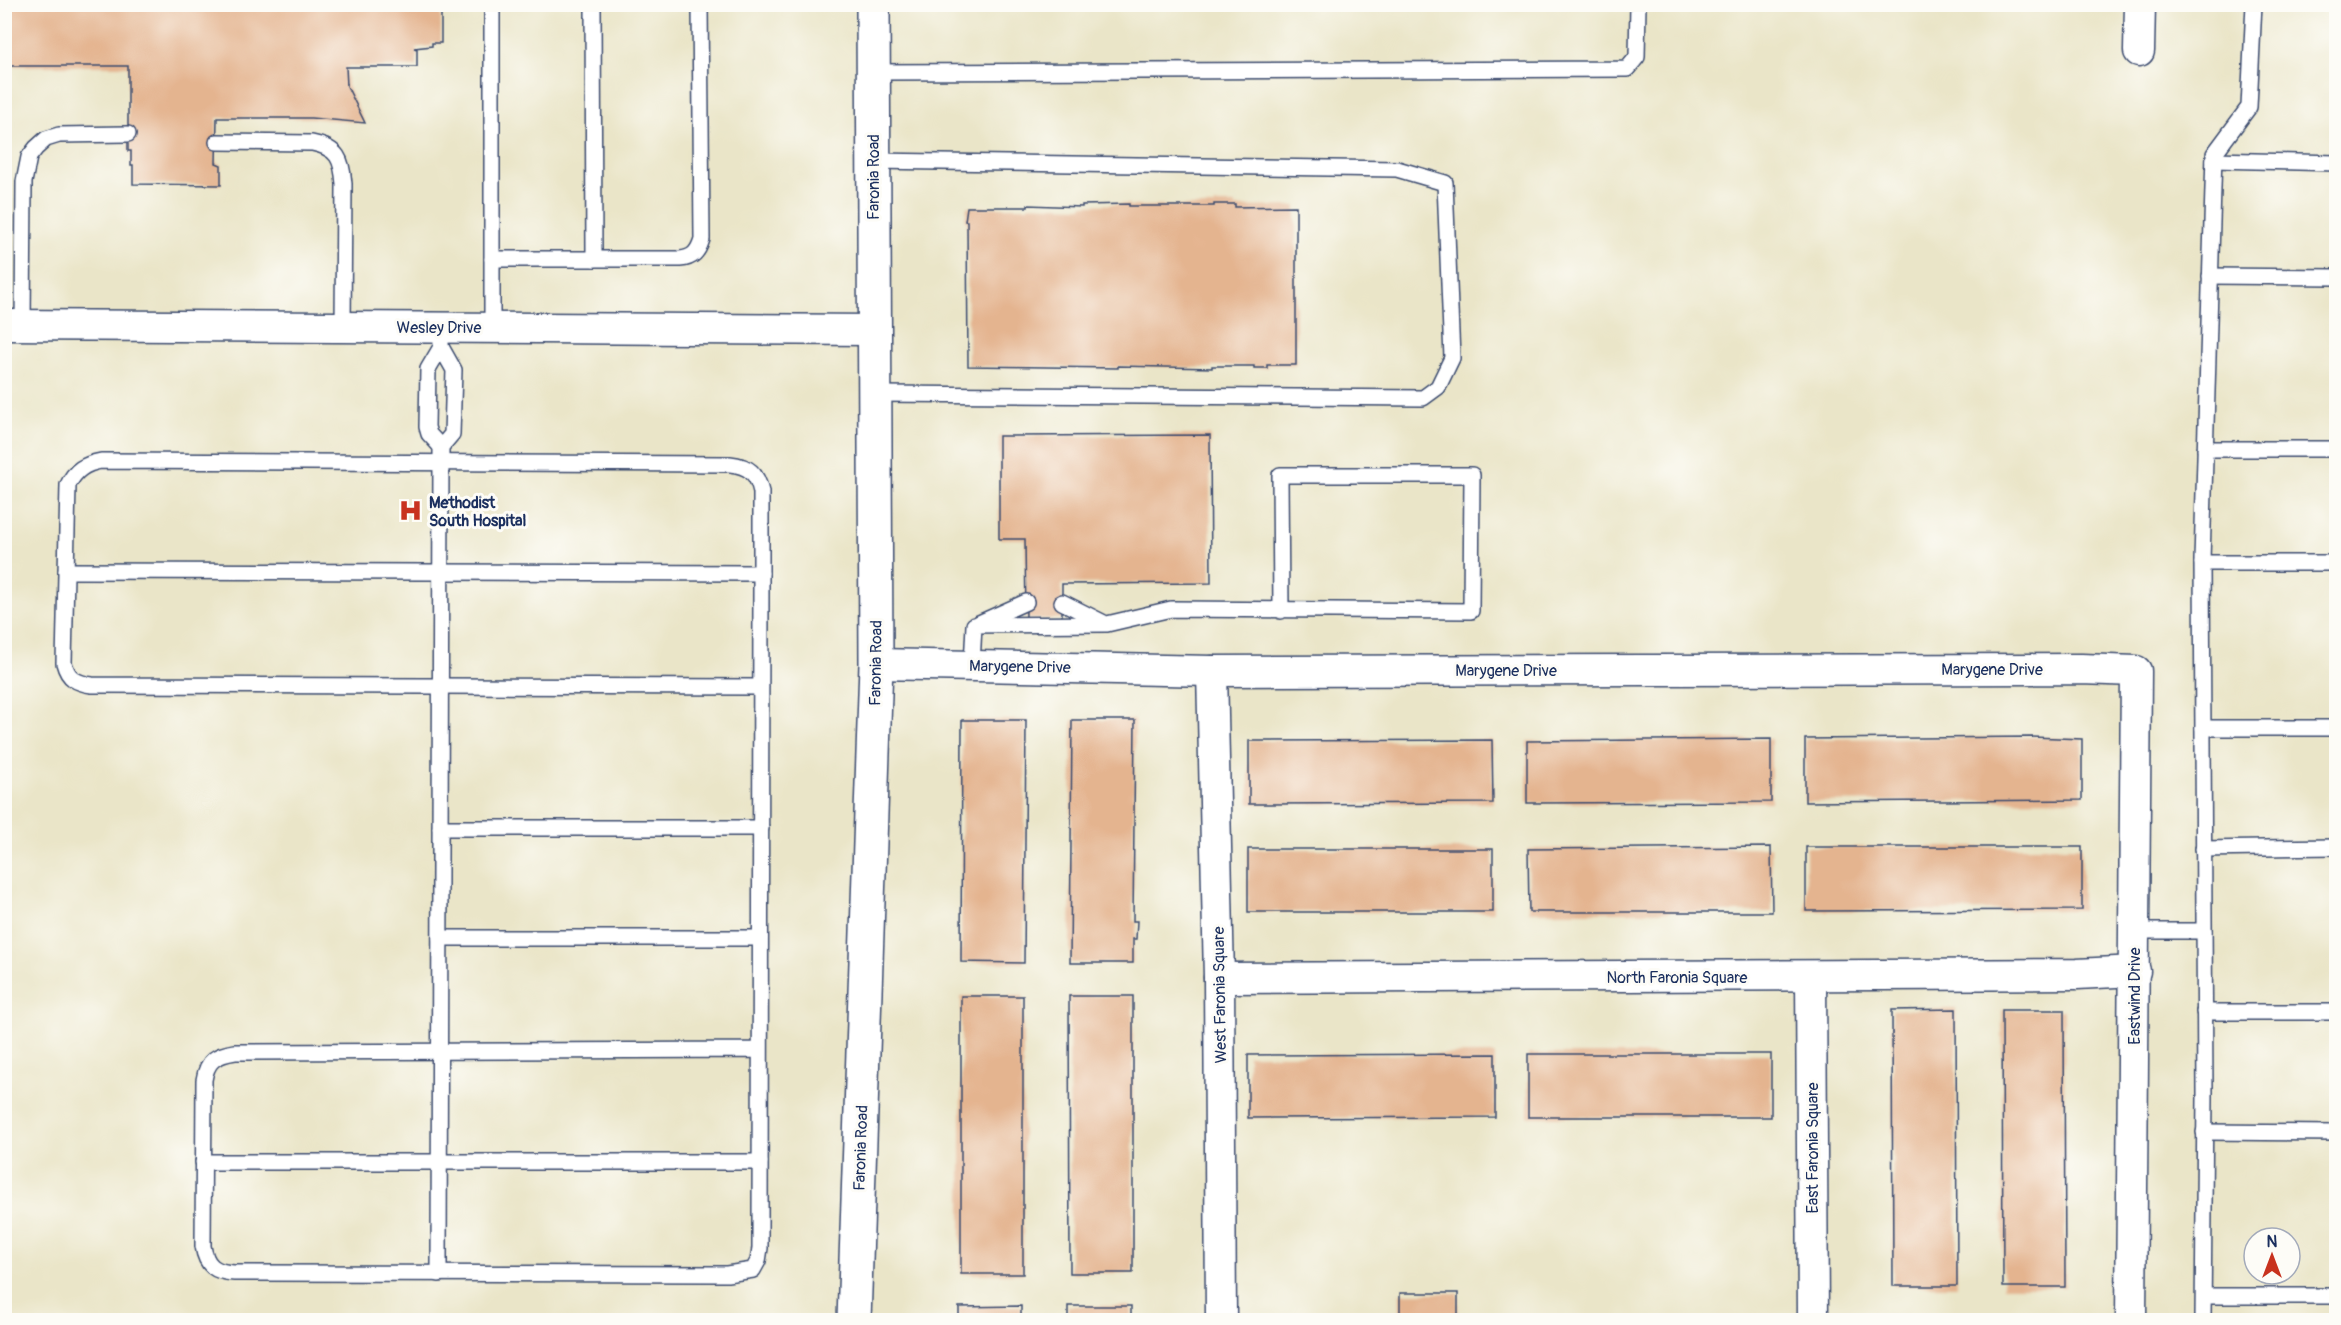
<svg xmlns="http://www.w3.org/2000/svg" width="2341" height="1325" font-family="Pangolin,sans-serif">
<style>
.building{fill:#e4b48f}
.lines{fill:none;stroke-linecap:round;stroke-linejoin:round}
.lane-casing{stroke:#3a4a6e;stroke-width:18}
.street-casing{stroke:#3a4a6e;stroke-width:33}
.secondary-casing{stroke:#3a4a6e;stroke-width:36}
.lane{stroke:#fff;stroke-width:15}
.street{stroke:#fff;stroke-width:30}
.secondary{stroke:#fff;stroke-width:33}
.labels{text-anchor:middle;stroke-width:6;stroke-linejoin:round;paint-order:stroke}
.street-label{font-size:16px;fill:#1b2f5e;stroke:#fdfcf7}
.poi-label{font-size:16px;font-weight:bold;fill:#1b2f5e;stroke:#fdfcf7;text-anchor:start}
</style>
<rect width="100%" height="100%" fill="#fdfcf7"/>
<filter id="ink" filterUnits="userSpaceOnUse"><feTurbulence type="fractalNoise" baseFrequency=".0167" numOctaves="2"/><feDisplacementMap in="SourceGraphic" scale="12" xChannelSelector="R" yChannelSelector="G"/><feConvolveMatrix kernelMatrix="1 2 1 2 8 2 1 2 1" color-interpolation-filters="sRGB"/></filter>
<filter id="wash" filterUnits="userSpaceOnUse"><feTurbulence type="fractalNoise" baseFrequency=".008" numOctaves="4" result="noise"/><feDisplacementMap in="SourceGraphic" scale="24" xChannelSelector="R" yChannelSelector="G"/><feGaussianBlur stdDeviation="1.35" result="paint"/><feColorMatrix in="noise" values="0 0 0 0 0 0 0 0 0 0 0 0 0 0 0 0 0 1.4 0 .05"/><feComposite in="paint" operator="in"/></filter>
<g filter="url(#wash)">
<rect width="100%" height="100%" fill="#eae5c8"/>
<g id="blocks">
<!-- building -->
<g class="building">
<path d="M4,4H441V43H432V46L414,48L417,49V67H346L347,86L365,123L311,118H217L216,163L221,165V185L133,184V165H131V151H128V66H4Z"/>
<path d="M1129,204V206H1214V204H1235V207L1296,206V365H1267V368H1254V366H1212V368L1118,366V368L968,366L967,221H965L967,207H1028V205L1082,207V205Z"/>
<path d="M1210,435L1211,583L1062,584V619H1026L1025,539H999V436Z"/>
<path d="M962,720H1026L1024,963L961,962Z"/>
<path d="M1072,720H1135L1133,921H1137L1136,939H1133V963H1070Z"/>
<path d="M2032,737L2082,739V800L1805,802V739Z"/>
<path d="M1771,739V802L1527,803V741Z"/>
<path d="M1492,740L1493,803L1249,804V741Z"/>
<path d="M1771,847L1772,912H1529L1528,849Z"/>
<path d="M1806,847H2082V910L1806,911Z"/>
<rect x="1248" y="849" width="245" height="63"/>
<rect x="961" y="996" width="62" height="278"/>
<path d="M1069,996H1133V1273H1070Z"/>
<path d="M1956,1009L1957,1286H1893L1892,1010Z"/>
<path d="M2002,1010H2064L2065,1287H2003Z"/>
<path d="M1495,1054V1117L1248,1118V1055Z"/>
<rect x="1528" y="1054" width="243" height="63"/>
<rect x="1400" y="1293" width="58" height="27"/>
<path d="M1021,1306V1320H959V1307Z"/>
<rect x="1068" y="1306" width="63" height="14"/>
</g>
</g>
</g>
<g filter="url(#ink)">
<use href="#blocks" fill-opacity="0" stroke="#3a4a6e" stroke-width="1.5"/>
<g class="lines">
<defs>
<g id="lane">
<path d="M593,4L594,259"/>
<path d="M873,72L1627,69L1637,57L1638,4"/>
<path d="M217,142L312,143C338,148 342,159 344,184L343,327"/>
<path d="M2214,160L2336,163"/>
<path d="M873,161L1397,169L1445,183L1452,358L1438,387L1423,398L875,394"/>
<path d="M492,259H680C693,258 698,252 702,239L700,4"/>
<path d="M2210,276L2336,277"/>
<path d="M23,325L24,182L29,157L36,148L46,139L59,135L128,134"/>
<path d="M492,328V4"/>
<path d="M441,447L429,434L427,427L428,369L441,347V340"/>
<path d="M2205,449H2336"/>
<path d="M2202,563H2336"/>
<path d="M66,571L761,573"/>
<path d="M1062,602L1102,622"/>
<path d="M979,623L1026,602"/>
<path d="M972,665L974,625L1107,624L1171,609L1471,611L1472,475H1280L1281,611"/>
<path d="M2203,728H2336"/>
<path d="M440,828H761"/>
<path d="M2203,849L2336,847"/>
<path d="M2135,931H2204"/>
<path d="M440,938H760"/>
<path d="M2204,1012H2336"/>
<path d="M760,1050L235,1052C216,1055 207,1060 204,1080L203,1246C206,1266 215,1272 234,1273L727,1274L753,1270L758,1261L760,1248L761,573V492C757,473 749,466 730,464L101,461C85,464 75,470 68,485L64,663C68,679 77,683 92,685L761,687"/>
<path d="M2204,1132L2336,1133"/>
<path d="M203,1162H760"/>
<path d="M439,1274L441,447L452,434L454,370L441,347"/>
<path d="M2204,1296H2336"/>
<path d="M2203,1320L2205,1095L2202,560L2214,154L2249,107L2254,4"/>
</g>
<g id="street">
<path d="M2139,51L2140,4"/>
<path d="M4,325L874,330"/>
<path d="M876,664L1212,671L2081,669L2136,671L2131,1320"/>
<path d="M1212,671L1219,978L1221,1320"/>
<path d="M1811,976L1813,1320"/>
<path d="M1219,978L2077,974L2135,971"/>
</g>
<path id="secondary" d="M854,1320L876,664L873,4"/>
</defs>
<!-- lane casing -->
<use href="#lane" class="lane-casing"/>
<!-- street casing -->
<use href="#street" class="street-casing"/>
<!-- secondary casing -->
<use href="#secondary" class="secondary-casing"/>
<!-- lane -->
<use href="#lane" class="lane"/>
<!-- street -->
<use href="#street" class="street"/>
<!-- secondary -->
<use href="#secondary" class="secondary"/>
</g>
</g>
<!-- icons -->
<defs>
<symbol id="hospital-bare" viewBox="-9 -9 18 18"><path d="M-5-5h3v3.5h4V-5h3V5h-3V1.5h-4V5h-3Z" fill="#c8321e" stroke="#fdfcf7" stroke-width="2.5" paint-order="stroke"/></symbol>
</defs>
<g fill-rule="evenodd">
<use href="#hospital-bare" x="394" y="494" width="33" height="33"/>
</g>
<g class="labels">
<!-- street labels -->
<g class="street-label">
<text transform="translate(873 177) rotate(-90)" y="6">Faronia Road</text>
<text x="439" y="333">Wesley Drive</text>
<text transform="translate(875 663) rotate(-89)" y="6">Faronia Road</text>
<text transform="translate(1020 666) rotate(1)" y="6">Marygene Drive</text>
<text x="1992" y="675">Marygene Drive</text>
<text x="1506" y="676">Marygene Drive</text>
<text x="1677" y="983">North Faronia Square</text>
<text transform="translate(1219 995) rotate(-91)" y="6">West Faronia Square</text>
<text transform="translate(2134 996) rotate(-90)" y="6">Eastwind Drive</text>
<text transform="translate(860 1148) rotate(-88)" y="6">Faronia Road</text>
<text transform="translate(1812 1148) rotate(-90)" y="6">East Faronia Square</text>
</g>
<!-- poi labels -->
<g class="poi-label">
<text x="429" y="508">Methodist<tspan x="429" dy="18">South Hospital</tspan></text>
</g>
</g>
<!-- margin -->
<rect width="2341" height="1325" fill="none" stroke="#fdfcf7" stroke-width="24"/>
<!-- north arrow -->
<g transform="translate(2272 1256)"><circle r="28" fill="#fdfcf7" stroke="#a3aaba" stroke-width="1.5"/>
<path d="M0-4.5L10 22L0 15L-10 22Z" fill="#c8321e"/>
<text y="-9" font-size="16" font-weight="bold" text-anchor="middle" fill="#1b2f5e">N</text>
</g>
</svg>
